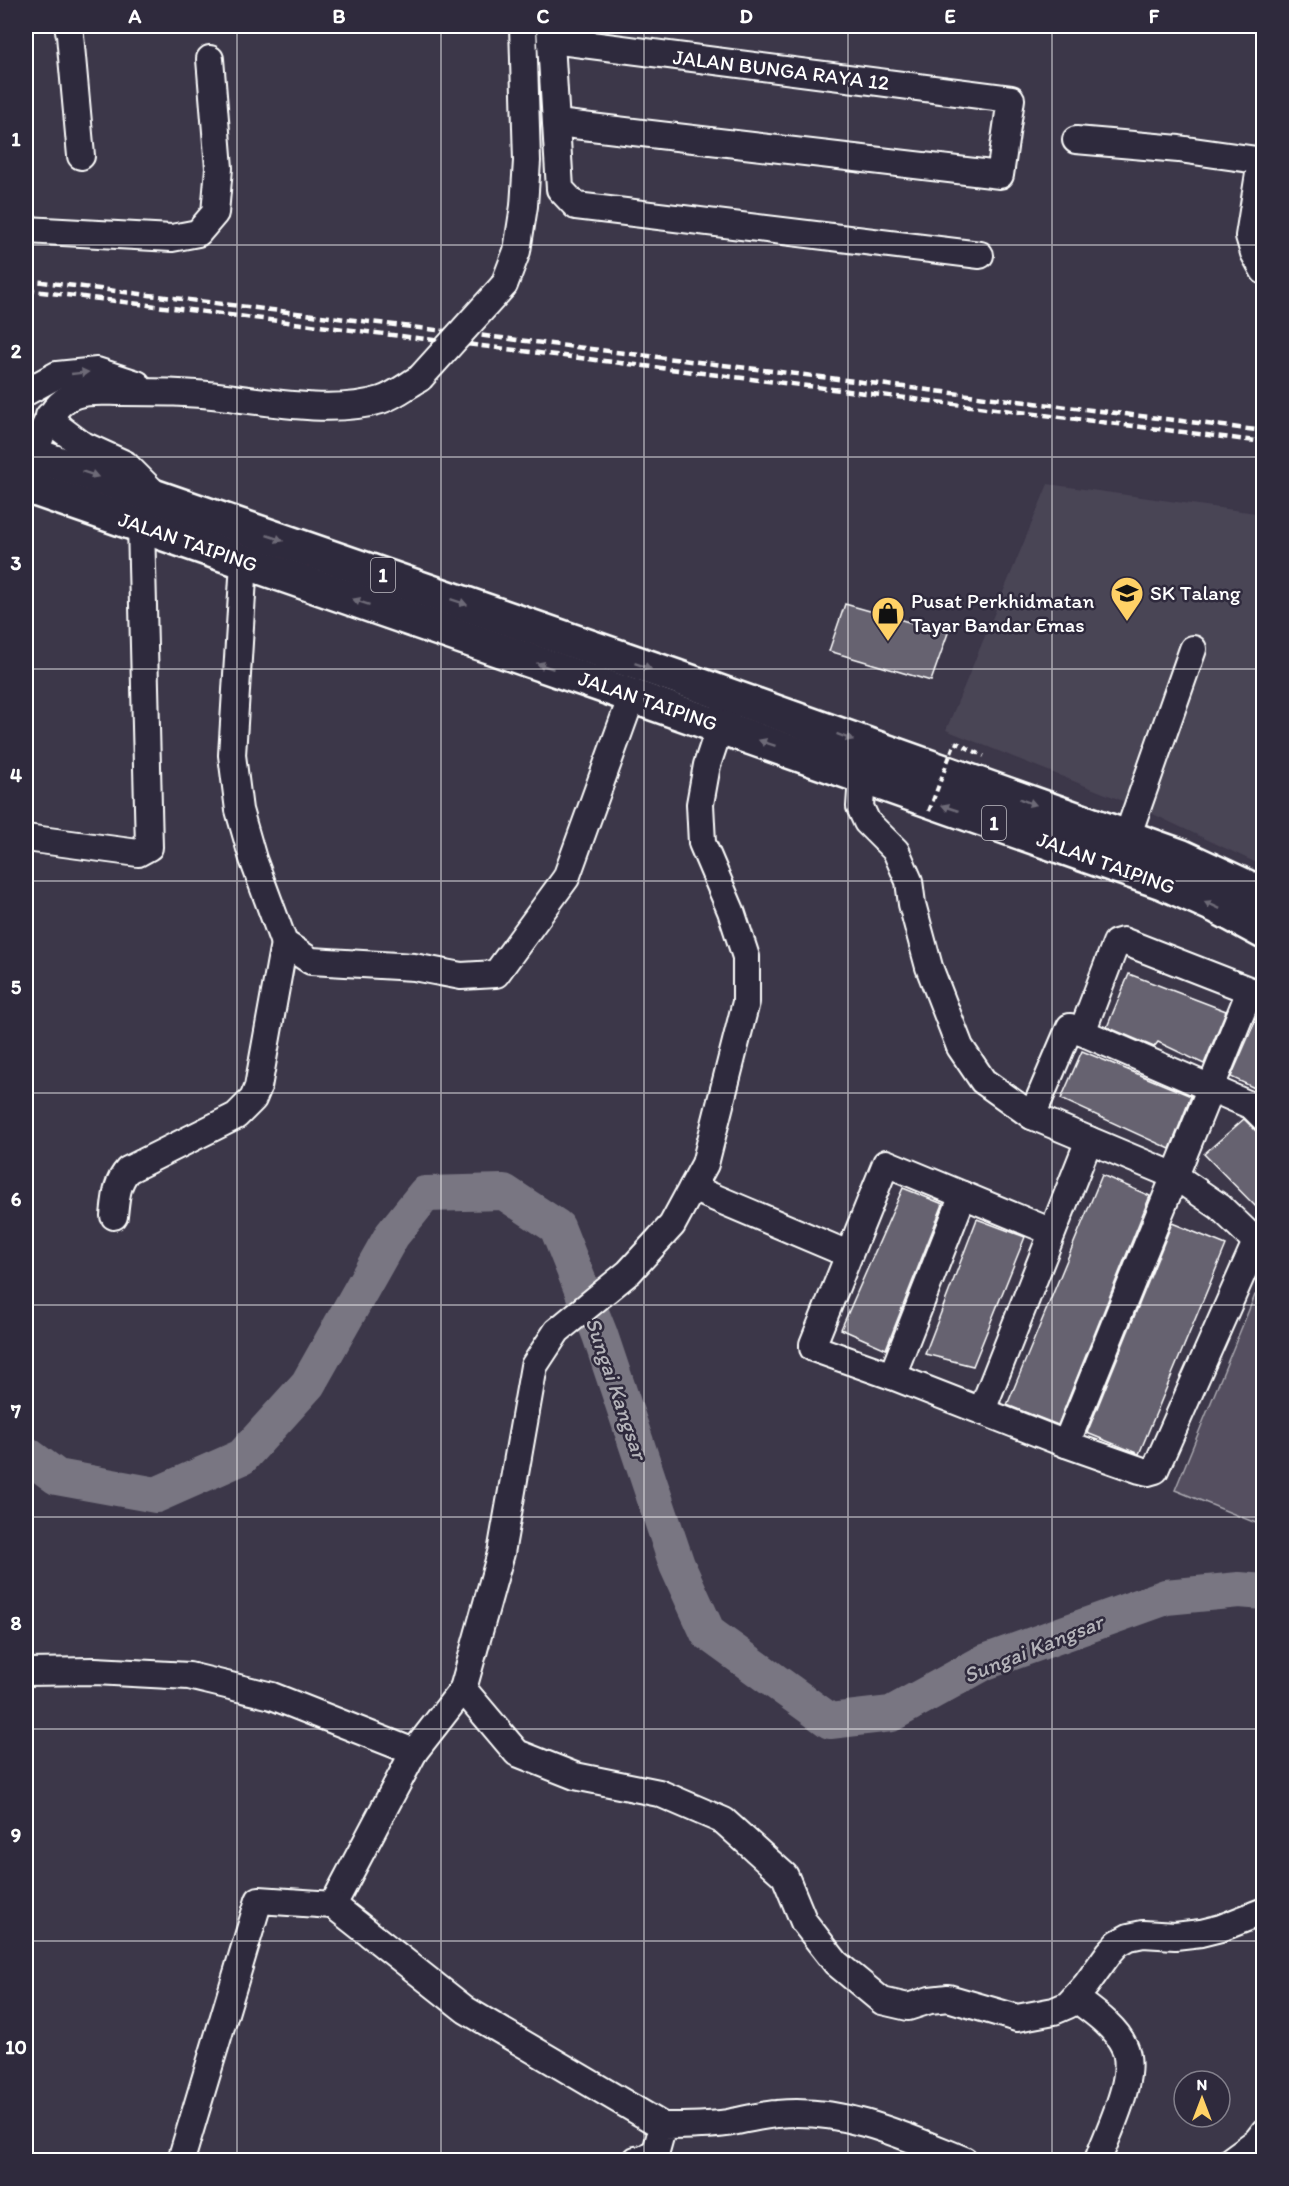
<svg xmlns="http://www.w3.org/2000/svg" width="1289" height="2186" font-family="Itim,sans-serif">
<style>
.built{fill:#494455}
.green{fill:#555060;stroke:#aaa8b0;stroke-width:1.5}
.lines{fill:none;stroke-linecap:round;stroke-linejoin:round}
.river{stroke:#797682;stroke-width:36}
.building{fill:#666270;stroke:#fff;stroke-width:1.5}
.minor-casing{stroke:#fff;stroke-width:30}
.highway-casing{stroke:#fff;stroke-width:38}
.path{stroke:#fff;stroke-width:4;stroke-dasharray:6 4.5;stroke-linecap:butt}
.minor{stroke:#2f2a3d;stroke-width:26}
.highway{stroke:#2f2a3d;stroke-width:33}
.rail{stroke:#fff;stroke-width:4.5;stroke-dasharray:9 4.5;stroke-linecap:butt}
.minor-bridge-casing{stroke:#fff;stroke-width:30;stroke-linecap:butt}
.path-bridge{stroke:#fff;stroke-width:4;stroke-dasharray:6 4.5;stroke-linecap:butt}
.minor-bridge{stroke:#2f2a3d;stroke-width:26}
.oneway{fill:#6d6a77}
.grid{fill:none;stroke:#fff;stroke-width:1.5;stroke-opacity:0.55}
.labels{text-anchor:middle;stroke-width:5;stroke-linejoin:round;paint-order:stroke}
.shield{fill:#2f2a3d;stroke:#c1bfc5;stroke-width:1.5}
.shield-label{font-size:20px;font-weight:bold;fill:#fff}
.street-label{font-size:21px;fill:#fff;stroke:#2f2a3d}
.poi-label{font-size:21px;fill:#fff;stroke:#2f2a3d;text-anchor:start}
.water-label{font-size:22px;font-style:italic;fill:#b5b4ba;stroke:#2f2a3d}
.neatline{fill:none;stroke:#fff;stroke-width:2}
.grid-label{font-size:20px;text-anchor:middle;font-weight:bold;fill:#fff}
</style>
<rect width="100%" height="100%" fill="#3c3749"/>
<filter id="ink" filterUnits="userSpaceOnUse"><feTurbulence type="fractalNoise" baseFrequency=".0167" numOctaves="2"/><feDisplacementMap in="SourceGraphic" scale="12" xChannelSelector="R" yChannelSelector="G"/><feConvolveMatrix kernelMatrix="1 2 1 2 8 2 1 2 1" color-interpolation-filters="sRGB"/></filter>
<g filter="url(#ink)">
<!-- built -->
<path class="built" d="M1048,484L1263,514V866L1138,807L946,730Z"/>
<!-- green -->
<path class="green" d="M1255,1295L1264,1297L1263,1526L1175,1490Z"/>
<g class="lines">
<!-- river -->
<path class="river" d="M26,1454L57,1477L156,1495L242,1457L308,1384L392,1235L425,1194L504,1192L557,1227L600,1335L677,1565L708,1633L830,1721L891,1714L985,1662L1166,1597L1239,1590L1264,1592"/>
</g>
<!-- building -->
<g class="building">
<path d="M845,604L948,633L931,681L829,651Z"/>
<path d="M1129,974L1226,1011L1204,1064L1158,1042L1154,1047L1107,1027Z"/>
<path d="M1260,1010L1263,1011V1092L1231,1077Z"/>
<path d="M1082,1051L1191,1096L1170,1149L1061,1099Z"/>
<path d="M1244,1119L1263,1138V1214L1204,1154Z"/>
<path d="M1102,1175L1150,1196L1058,1425L1007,1405Z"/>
<path d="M903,1188L943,1204L886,1349L841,1329Z"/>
<path d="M977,1219L1025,1237L973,1366L925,1354Z"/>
<path d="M1172,1223L1226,1245L1139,1454L1087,1433Z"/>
</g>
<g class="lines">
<defs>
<g id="minor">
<path d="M68,26L70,35L81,156"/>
<path d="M550,26L560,189L576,206L980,255"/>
<path d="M552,40L1011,99L1000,175L557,123"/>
<path d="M1076,140L1179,149L1264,161"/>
<path d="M1261,161L1249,236L1254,253L1264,271"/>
<path d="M26,230L172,238L198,233L215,213L219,168L210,59"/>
<path d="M504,285L517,251L524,206L527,161L523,26"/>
<path d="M26,392L57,375L97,371L137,384"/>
<path d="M49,416L61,429L81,444L125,464L156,495"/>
<path d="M28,472C38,448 43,416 65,400C81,389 103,392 122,392C157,392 192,392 227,397C273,403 336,414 381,400C394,396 408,385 420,378"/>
<path d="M244,562L232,755L239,810L253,859L284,943L311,961L414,967L461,976L496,974L566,878L632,696"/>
<path d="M725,711L707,765L700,804L702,843L731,911L746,957V1002L705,1164L672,1225L629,1272L557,1331L534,1366L501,1553L463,1689L517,1753L575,1776L659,1793L724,1821L785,1876L804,1922L836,1963L882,2001L908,2007L930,2000L948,1998L1017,2018L1054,2011L1068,2005L1086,1985L1109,1953L1118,1943L1129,1937L1143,1934L1175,1936L1201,1933L1221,1928L1264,1911"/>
<path d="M862,777L860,807L867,822L896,851L909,881L912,904L929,967L960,1047L983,1081L1032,1116L1175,1176L1220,1207L1264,1249"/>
<path d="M26,838L138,853L149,847L141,525"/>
<path d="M1121,854L1193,649"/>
<path d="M1082,1032L1116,943L1123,941L1264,996"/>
<path d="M1032,1116L1070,1027L1252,1106L1264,1118"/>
<path d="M692,1188L848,1254"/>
<path d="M114,1216C116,1199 116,1183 128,1170L236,1116L253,1099L258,1087L284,943"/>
<path d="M1052,1232L886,1163L813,1344V1348L892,1376L1066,1444L1140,1470L1148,1472L1155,1470L1256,1242"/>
<path d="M892,1376L963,1195"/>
<path d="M982,1410L1089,1140"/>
<path d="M1066,1444L1250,991"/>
<path d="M26,1672L95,1671L189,1676L272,1696L414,1752L333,1905"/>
<path d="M414,1752L463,1689"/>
<path d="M333,1905L466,2010L663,2126"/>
<path d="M1075,1998C1092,2011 1115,2026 1124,2046C1138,2076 1108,2131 1098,2160"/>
<path d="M181,2160L259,1900L333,1905"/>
<path d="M636,2160L644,2159L656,2151L663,2126C684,2126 706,2126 727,2123C744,2120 761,2115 777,2114C843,2107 905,2136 964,2160"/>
<path d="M1231,2160L1257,2141L1264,2132"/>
</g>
<g id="highway">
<path d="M26,452L677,677L1180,856L1264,895"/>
<path d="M26,486L598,684L1162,882L1218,907L1264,932"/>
</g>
</defs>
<!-- minor casing -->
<use href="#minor" class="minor-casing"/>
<!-- highway casing -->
<use href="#highway" class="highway-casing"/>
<!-- path -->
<path class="path" d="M955,742L984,756"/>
<!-- minor -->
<use href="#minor" class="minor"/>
<!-- highway -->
<use href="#highway" class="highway"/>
<!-- rail -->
<g class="rail">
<path d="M26,280L1264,431"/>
<path d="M26,290L1264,442"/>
</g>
<defs>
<path id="minor-bridge" d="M420,378L504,285"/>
</defs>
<!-- minor-bridge casing -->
<use href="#minor-bridge" class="minor-bridge-casing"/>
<!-- path-bridge -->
<path class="path-bridge" d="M929,811L955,742"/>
<!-- minor-bridge -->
<use href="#minor-bridge" class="minor-bridge"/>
</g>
<!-- one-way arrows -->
<defs><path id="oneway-solid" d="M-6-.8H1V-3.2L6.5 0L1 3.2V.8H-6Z" transform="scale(1.5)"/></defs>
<g class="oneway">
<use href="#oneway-solid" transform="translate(80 373) rotate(-6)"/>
<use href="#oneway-solid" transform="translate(90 474) rotate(19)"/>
<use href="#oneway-solid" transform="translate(275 538) rotate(19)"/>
<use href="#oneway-solid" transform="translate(361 602) rotate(-161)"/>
<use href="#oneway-solid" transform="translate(459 602) rotate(19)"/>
<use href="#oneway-solid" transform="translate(545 666) rotate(-161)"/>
<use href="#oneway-solid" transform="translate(643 666) rotate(19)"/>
<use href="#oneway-solid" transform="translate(845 737) rotate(20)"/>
<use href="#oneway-solid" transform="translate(767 743) rotate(-161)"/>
<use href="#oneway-solid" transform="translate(1028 802) rotate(20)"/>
<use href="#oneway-solid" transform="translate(950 808) rotate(-161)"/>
<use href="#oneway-solid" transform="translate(1212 905) rotate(-155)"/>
</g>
</g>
<!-- grid -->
<path class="grid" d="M237,26V2160M441,26V2160M644,26V2160M848,26V2160M1052,26V2160M26,245H1264M26,457H1264M26,669H1264M26,881H1264M26,1093H1264M26,1305H1264M26,1517H1264M26,1729H1264M26,1941H1264"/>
<!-- icons -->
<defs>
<symbol id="school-pin" viewBox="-11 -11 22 30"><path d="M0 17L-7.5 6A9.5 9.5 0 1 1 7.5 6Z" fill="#ffd166" stroke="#2f2a3d"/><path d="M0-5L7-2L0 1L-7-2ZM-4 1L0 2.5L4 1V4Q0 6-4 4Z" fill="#111"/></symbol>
<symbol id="shop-pin" viewBox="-11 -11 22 30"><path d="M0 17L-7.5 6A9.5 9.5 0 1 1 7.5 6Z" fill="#ffd166" stroke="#2f2a3d"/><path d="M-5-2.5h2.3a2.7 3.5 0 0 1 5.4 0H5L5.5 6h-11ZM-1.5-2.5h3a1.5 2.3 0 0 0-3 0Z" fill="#111"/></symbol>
</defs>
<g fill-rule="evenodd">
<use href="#school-pin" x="1108" y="574" width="38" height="52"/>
<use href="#shop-pin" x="869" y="594" width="38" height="52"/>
</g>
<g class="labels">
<!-- shield labels -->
<g class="shield">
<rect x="371" y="558" width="24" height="34" rx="4.5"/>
<rect x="982" y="806" width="24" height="34" rx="4.5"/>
</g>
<g class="shield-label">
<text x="383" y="582">1</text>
<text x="994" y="830">1</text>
</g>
<!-- street labels -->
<g class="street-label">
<text transform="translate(781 70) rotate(7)" y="7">JALAN BUNGA RAYA 12</text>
<text transform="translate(188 542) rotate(19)" y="7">JALAN TAIPING</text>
<text transform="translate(648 701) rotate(19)" y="7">JALAN TAIPING</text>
<text transform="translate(1106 863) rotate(20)" y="7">JALAN TAIPING</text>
</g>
<!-- poi labels -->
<g class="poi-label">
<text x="1150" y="600">SK Talang</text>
<text x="911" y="608">Pusat Perkhidmatan<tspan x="911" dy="24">Tayar Bandar Emas</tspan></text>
</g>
<!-- water labels -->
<g class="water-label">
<text transform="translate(617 1388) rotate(71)" y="8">Sungai Kangsar</text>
<text transform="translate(1033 1648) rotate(-22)" y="8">Sungai Kangsar</text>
</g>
</g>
<!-- margin -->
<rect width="1289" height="2186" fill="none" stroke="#2f2a3d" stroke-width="66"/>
<!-- north arrow -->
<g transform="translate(1202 2099)"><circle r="28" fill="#2f2a3d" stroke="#827f8b" stroke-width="1.5"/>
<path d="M0-4.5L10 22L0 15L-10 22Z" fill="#ffd166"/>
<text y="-9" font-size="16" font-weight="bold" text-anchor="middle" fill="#ffffff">N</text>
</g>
<rect x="33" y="33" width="1223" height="2120" class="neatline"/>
<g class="grid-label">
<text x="135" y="23">A</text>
<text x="339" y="23">B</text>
<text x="543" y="23">C</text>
<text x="746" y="23">D</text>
<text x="950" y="23">E</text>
<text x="1154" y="23">F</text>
<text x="16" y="146">1</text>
<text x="16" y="358">2</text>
<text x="16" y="570">3</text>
<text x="16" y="782">4</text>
<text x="16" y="994">5</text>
<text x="16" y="1206">6</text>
<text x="16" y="1418">7</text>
<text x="16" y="1630">8</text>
<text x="16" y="1842">9</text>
<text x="16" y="2054">10</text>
</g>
</svg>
